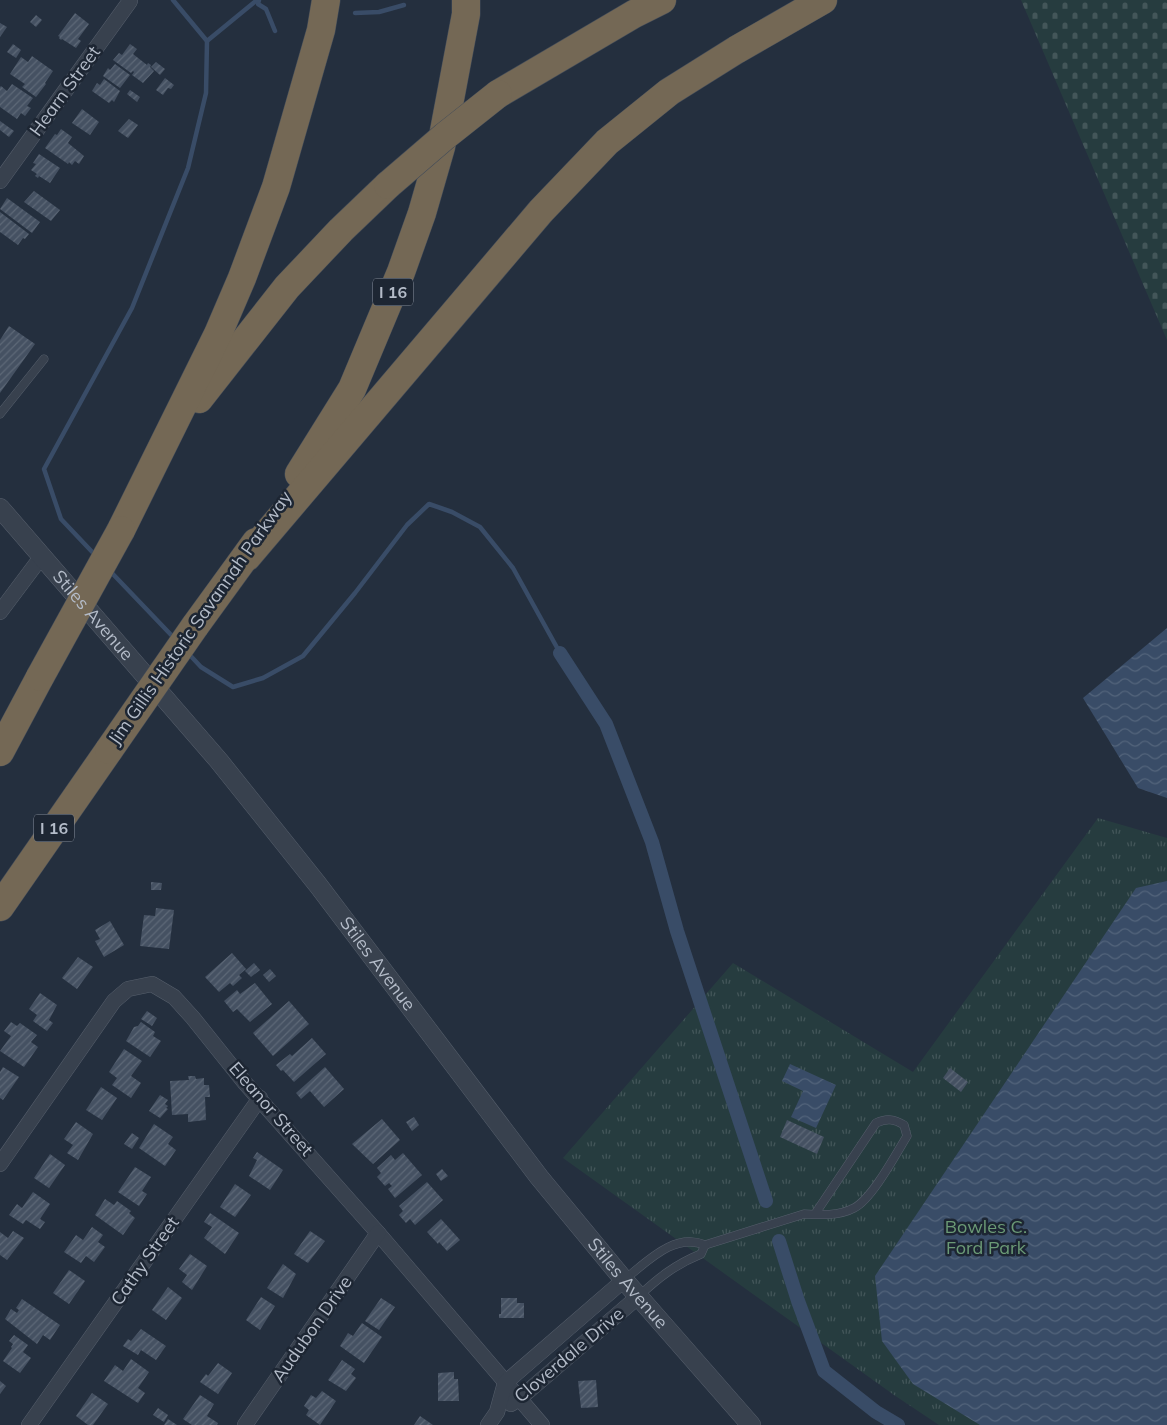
<svg xmlns="http://www.w3.org/2000/svg" width="1167" height="1425" font-family="Mulish,sans-serif">
<style>
.cemetery{fill:url(#cemetery-stones)}
.park{fill:url(#park-tufts)}
.water{fill:url(#water-waves)}
.lines{fill:none;stroke-linecap:round;stroke-linejoin:round}
.stream{stroke:#394c67;stroke-width:4.5}
.canal{stroke:#394c67;stroke-width:14}
.building{fill:url(#building-hatch)}
.service-casing{stroke:#565f6c;stroke-width:9}
.minor-casing{stroke:#565f6c;stroke-width:16}
.tertiary-casing{stroke:#565f6c;stroke-width:20}
.motorway-casing{stroke:#434c59;stroke-width:29}
.service{stroke:#38414e;stroke-width:8}
.minor{stroke:#38414e;stroke-width:15}
.tertiary{stroke:#38414e;stroke-width:19}
.motorway{stroke:#746855;stroke-width:28}
.motorway-bridge-casing{stroke:#434c59;stroke-width:29;stroke-linecap:butt}
.motorway-bridge{stroke:#746855;stroke-width:28}
.labels{text-anchor:middle;stroke-width:5;stroke-linejoin:round;paint-order:stroke}
.shield{fill:#1d2633;stroke:#878f9c;stroke-width:1}
.shield-label{font-size:16px;font-weight:bold;fill:#b4bcc9}
.street-label{font-size:18px;fill:#b4bcc9;stroke:#1d2633}
.park-label{font-size:18px;fill:#6b9a76;stroke:#1d2633}
</style>
<defs>
<pattern id="cemetery-stones" width="16" height="16" patternUnits="userSpaceOnUse" patternTransform="scale(1.25)"><rect width="16" height="16" fill="#263c3f"/><path d="M2 7V4a2 2 0 0 1 4 0v3zM10 15v-3a2 2 0 0 1 4 0v3z" fill="#435659"/></pattern>
<pattern id="park-tufts" width="24" height="20" patternUnits="userSpaceOnUse" patternTransform="scale(1.25)"><rect width="24" height="20" fill="#263c3f"/><path d="M3 7l-1-3M5 7V3M7 7l1-3M15 17l-1-3M17 17v-4M19 17l1-3" fill="none" stroke="#435659"/></pattern>
<pattern id="water-waves" width="16" height="10" patternUnits="userSpaceOnUse" patternTransform="scale(1.25)"><rect width="16" height="10" fill="#394c67"/><path d="M0 5q4-4 8 0t8 0" fill="none" stroke="#53647b"/></pattern>
<pattern id="building-hatch" width="6" height="6" patternUnits="userSpaceOnUse" patternTransform="scale(1.25)"><rect width="6" height="6" fill="#455162"/><path d="M-1 1l2-2M0 6l6-6M5 7l2-2" fill="none" stroke="#5d6877"/></pattern>
</defs>
<rect width="100%" height="100%" fill="#242f3e"/>
<!-- cemetery -->
<path class="cemetery" d="M1021,0H1167V340Z"/>
<!-- park -->
<path class="park" d="M1098,818L1167,838V1425H939L894,1395L563,1158L733,963L913,1072Z"/>
<!-- water -->
<g class="water">
<path d="M1167,628V798L1138,788L1083,698Z"/>
<path d="M1167,881V1425H980L913,1384L882,1341L875,1276L1136,888Z"/>
<path d="M790,1064L836,1085L816,1128L791,1117L803,1091L782,1081Z"/>
</g>
<g class="lines">
<!-- stream -->
<g class="stream">
<path d="M259,0L258,4L266,9L275,31"/>
<path d="M355,13L379,12L404,5"/>
<path d="M207,41L257,0"/>
<path d="M96,556L61,519L44,469L132,308L188,168L206,93L207,41L173,0"/>
<path d="M110,571L175,639"/>
<path d="M187,652L201,667L233,687L263,678L303,656L355,593L407,525L429,504L452,512L480,527L513,568L560,653"/>
</g>
<!-- canal -->
<g class="canal">
<path d="M560,653L606,724L652,842L677,931L766,1201"/>
<path d="M779,1241L798,1301L824,1371L876,1412L898,1425"/>
</g>
</g>
<!-- building -->
<g class="building">
<path d="M75,13L89,24L78,39L81,41L76,48L62,39L61,40L59,38L60,37L58,36Z"/>
<path d="M36,15L42,20L36,27L30,22Z"/>
<path d="M0,23L7,27L0,37Z"/>
<path d="M13,44L21,50L16,58L7,52Z"/>
<path d="M130,44L137,49L133,54L147,65L148,63L151,65L150,67L154,71L143,83L132,75L134,72L133,71L131,73L113,60L119,53L122,55Z"/>
<path d="M32,56L53,71L45,83L46,84L36,97L22,87L25,84L10,74L21,57L28,62Z"/>
<path d="M156,62L165,69L160,75L151,67Z"/>
<path d="M115,64L130,75L120,88L103,76L108,68L110,70Z"/>
<path d="M165,78L174,85L171,89L168,88L163,95L156,90Z"/>
<path d="M104,79L120,91L114,102L112,100L109,103L92,91L97,83L100,85Z"/>
<path d="M12,84L33,98L27,106L31,108L25,116L21,113L17,119L0,107V87L1,86L7,91Z"/>
<path d="M130,90L140,97L137,102L127,94Z"/>
<path d="M82,109L99,122L90,135L72,123Z"/>
<path d="M129,119L138,125L128,138L118,131Z"/>
<path d="M0,121L14,131L9,137L0,130Z"/>
<path d="M61,129L72,137L68,143L84,156L79,164L75,161L72,165L69,162L68,164L45,148L55,134L57,135Z"/>
<path d="M39,154L60,168L50,183L39,176L38,178L35,176L37,174L31,170L36,164L33,163Z"/>
<path d="M34,191L60,210L51,221L24,202Z"/>
<path d="M7,198L40,222L32,233L0,209Z"/>
<path d="M0,212L29,234L25,239L23,238L18,245L0,232Z"/>
<path d="M9,326L35,344L0,393V340Z"/>
<path d="M151,882L162,883L161,890H151Z"/>
<path d="M156,908L174,910L169,949L140,946L144,915L155,916Z"/>
<path d="M110,921L124,945L104,957L95,941L100,939L95,930Z"/>
<path d="M232,953L246,969L239,975L242,978L233,986L230,983L219,992L205,977Z"/>
<path d="M78,957L93,967L77,989L62,978Z"/>
<path d="M254,963L260,970L251,977L245,971Z"/>
<path d="M270,969L276,976L269,982L263,975Z"/>
<path d="M255,983L272,1004L250,1022L237,1009L233,1012L224,1001L237,990L240,994Z"/>
<path d="M40,993L57,1005L49,1020L53,1023L47,1031L33,1021L37,1015L29,1009Z"/>
<path d="M289,1001L309,1024L273,1056L253,1033Z"/>
<path d="M147,1011L157,1018L152,1026L141,1019Z"/>
<path d="M11,1022L17,1026L20,1023L37,1035L31,1042L38,1047L24,1067L0,1051L11,1036L4,1031Z"/>
<path d="M141,1022L155,1032L153,1036L161,1041L150,1057L126,1041L134,1027L138,1026Z"/>
<path d="M312,1038L326,1054L294,1082L283,1070L281,1071L276,1065L290,1054L292,1056Z"/>
<path d="M124,1049L142,1061L131,1076L141,1083L131,1098L112,1085L117,1078L109,1072Z"/>
<path d="M3,1067L19,1077L3,1100L0,1098V1072Z"/>
<path d="M325,1067L344,1089L324,1107L310,1091L301,1099L296,1093Z"/>
<path d="M950,1068L968,1082L961,1092L943,1078Z"/>
<path d="M188,1076H195L196,1079L204,1078V1085H209L210,1097H205L206,1120L188,1122V1114L172,1115L170,1081L189,1080Z"/>
<path d="M101,1087L117,1098L102,1120L86,1110Z"/>
<path d="M160,1095L168,1100L165,1104L168,1106L166,1108L168,1109L160,1118L149,1111Z"/>
<path d="M414,1117L419,1125L412,1131L406,1122Z"/>
<path d="M382,1119L400,1140L373,1164L352,1144Z"/>
<path d="M787,1120L824,1137L817,1154L780,1137Z"/>
<path d="M76,1122L93,1134L78,1160L67,1153L73,1145L64,1139Z"/>
<path d="M154,1124L173,1137L168,1144L176,1150L165,1166L139,1148Z"/>
<path d="M132,1133L139,1138L132,1149L124,1144Z"/>
<path d="M257,1152L283,1170L270,1190L249,1176L257,1160L253,1158Z"/>
<path d="M403,1153L422,1175L395,1198L388,1189L392,1186L389,1183L385,1186L377,1177L381,1173L377,1168L391,1155L395,1160Z"/>
<path d="M50,1154L65,1165L49,1188L34,1178Z"/>
<path d="M135,1167L151,1177L142,1191L147,1194L139,1206L118,1192Z"/>
<path d="M442,1169L448,1176L441,1181L436,1174Z"/>
<path d="M427,1182L443,1200L415,1225L410,1219L406,1223L399,1215L403,1211L399,1206Z"/>
<path d="M235,1184L251,1195L235,1217L220,1207Z"/>
<path d="M33,1192L50,1204L40,1219L45,1222L40,1229L26,1220L23,1224L9,1215L17,1204L22,1208Z"/>
<path d="M105,1199L114,1205L117,1201L131,1211L129,1213L135,1218L123,1235L95,1215Z"/>
<path d="M210,1213L239,1233L225,1254L204,1238L212,1227L204,1222Z"/>
<path d="M441,1219L460,1240L447,1251L439,1242L438,1244L427,1232Z"/>
<path d="M92,1227L103,1235L98,1242L105,1247L94,1262L86,1256L81,1263L64,1252L76,1235L83,1240Z"/>
<path d="M13,1231L24,1238L7,1260L0,1255V1232L8,1238Z"/>
<path d="M310,1231L325,1241L308,1263L294,1254Z"/>
<path d="M190,1254L207,1266L192,1290L182,1282L187,1275L179,1269Z"/>
<path d="M283,1264L296,1274L283,1298L267,1288Z"/>
<path d="M69,1270L85,1281L69,1304L53,1293Z"/>
<path d="M168,1287L182,1298L166,1320L152,1310Z"/>
<path d="M261,1297L275,1306L260,1330L246,1320Z"/>
<path d="M381,1298L395,1307L379,1330L365,1321Z"/>
<path d="M501,1298H517V1303H524V1318H499V1314H501Z"/>
<path d="M22,1299L60,1325L50,1340L43,1335L37,1344L5,1319L11,1309L17,1313L19,1310L16,1308Z"/>
<path d="M362,1323L382,1337L364,1363L340,1346L348,1333L353,1336Z"/>
<path d="M141,1329L166,1346L156,1360L141,1350L138,1355L123,1346L128,1339L131,1341Z"/>
<path d="M14,1335L28,1345L23,1352L31,1358L20,1373L3,1361L12,1348L11,1347L13,1344L9,1341Z"/>
<path d="M131,1359L149,1372L138,1388L145,1393L138,1403L104,1381L115,1365L123,1371Z"/>
<path d="M342,1360L355,1369L351,1374L356,1378L346,1391L328,1380Z"/>
<path d="M218,1363L232,1373L218,1394L200,1382L206,1374L208,1376Z"/>
<path d="M454,1372V1379H458L459,1401H438V1373Z"/>
<path d="M596,1380L598,1407L581,1408L578,1381Z"/>
<path d="M0,1381L6,1386L0,1394Z"/>
<path d="M322,1391L336,1401L320,1425L306,1415L309,1410L304,1406L311,1395L316,1398Z"/>
<path d="M92,1393L108,1404L93,1425H88L76,1416Z"/>
<path d="M200,1395L214,1404L207,1416L218,1423L217,1425H192L183,1419Z"/>
<path d="M158,1408L168,1415L164,1422L153,1415Z"/>
<path d="M420,1416L433,1425H414Z"/>
<path d="M168,1419L177,1425H164Z"/>
</g>
<g class="lines">
<defs>
<g id="service">
<path d="M0,414L44,359"/>
<path d="M705,1245L804,1214C821,1215 839,1216 854,1208C872,1199 896,1154 907,1136L904,1125C894,1119 887,1118 876,1123L815,1214"/>
<path d="M625,1279C647,1262 674,1232 705,1245L701,1254C676,1264 658,1278 639,1296"/>
</g>
<g id="minor">
<path d="M0,181L130,1"/>
<path d="M0,612L42,556"/>
<path d="M0,1164L114,1001L128,989L152,984L174,997L193,1018L245,1083L378,1233L542,1425"/>
<path d="M511,1404L519,1399L639,1296"/>
<path d="M29,1425L260,1098"/>
<path d="M245,1425L378,1233"/>
<path d="M488,1425L497,1412L505,1383L624,1280"/>
</g>
<g id="tertiary">
<path id="s1" d="M0,508L219,761L318,885L539,1177L624,1280L751,1425"/>
</g>
<g id="motorway">
<path d="M498,94L634,14L662,0"/>
<path d="M199,399L287,287L341,230L388,185"/>
<path d="M299,474L352,389L401,272L422,213L441,147L466,14V0"/>
<path d="M121,530L218,334L242,278L276,187L321,30L326,0"/>
<path d="M247,557L541,211L607,142L669,92L736,50L823,0"/>
<path d="M195,626L256,542"/>
<path d="M0,752L40,677"/>
<path d="M0,907L109,750"/>
</g>
</defs>
<!-- service casing -->
<use href="#service" class="service-casing"/>
<!-- minor casing -->
<use href="#minor" class="minor-casing"/>
<!-- tertiary casing -->
<use href="#tertiary" class="tertiary-casing"/>
<!-- motorway casing -->
<use href="#motorway" class="motorway-casing"/>
<!-- service -->
<use href="#service" class="service"/>
<!-- minor -->
<use href="#minor" class="minor"/>
<!-- tertiary -->
<use href="#tertiary" class="tertiary"/>
<!-- motorway -->
<use href="#motorway" class="motorway"/>
<defs>
<g id="motorway-bridge">
<path d="M388,185L445,136L498,94"/>
<path d="M40,677L121,530"/>
<path d="M109,750L195,626"/>
</g>
</defs>
<!-- motorway-bridge casing -->
<use href="#motorway-bridge" class="motorway-bridge-casing"/>
<!-- motorway-bridge -->
<use href="#motorway-bridge" class="motorway-bridge"/>
</g>
<g class="labels">
<!-- shield labels -->
<g class="shield">
<rect x="373" y="278.5" width="40" height="27" rx="4"/>
<rect x="34" y="814.5" width="40" height="27" rx="4"/>
</g>
<g class="shield-label">
<text x="393" y="298">I 16</text>
<text x="54" y="834">I 16</text>
</g>
<!-- street labels -->
<g class="street-label">
<text transform="translate(65 91) rotate(-54)" y="6">Hearn Street</text>
<text dy="6" stroke="none"><textPath href="#s1" startOffset="142">Stiles Avenue</textPath></text>
<text transform="translate(200 618) rotate(-55)" y="6">Jim Gillis Historic Savannah Parkway</text>
<text dy="6" stroke="none"><textPath href="#s1" startOffset="592">Stiles Avenue</textPath></text>
<text transform="translate(271 1109) rotate(49)" y="6">Eleanor Street</text>
<text transform="translate(145 1261) rotate(-55)" y="6">Cathy Street</text>
<text dy="6" stroke="none"><textPath href="#s1" startOffset="998">Stiles Avenue</textPath></text>
<text transform="translate(312 1329) rotate(-55)" y="6">Audubon Drive</text>
<text transform="translate(569 1355) rotate(-40)" y="6">Cloverdale Drive</text>
</g>
<!-- park labels -->
<g class="park-label">
<text x="986" y="1233">Bowles C.<tspan x="986" dy="21">Ford Park</tspan></text>
</g>
</g>
</svg>
